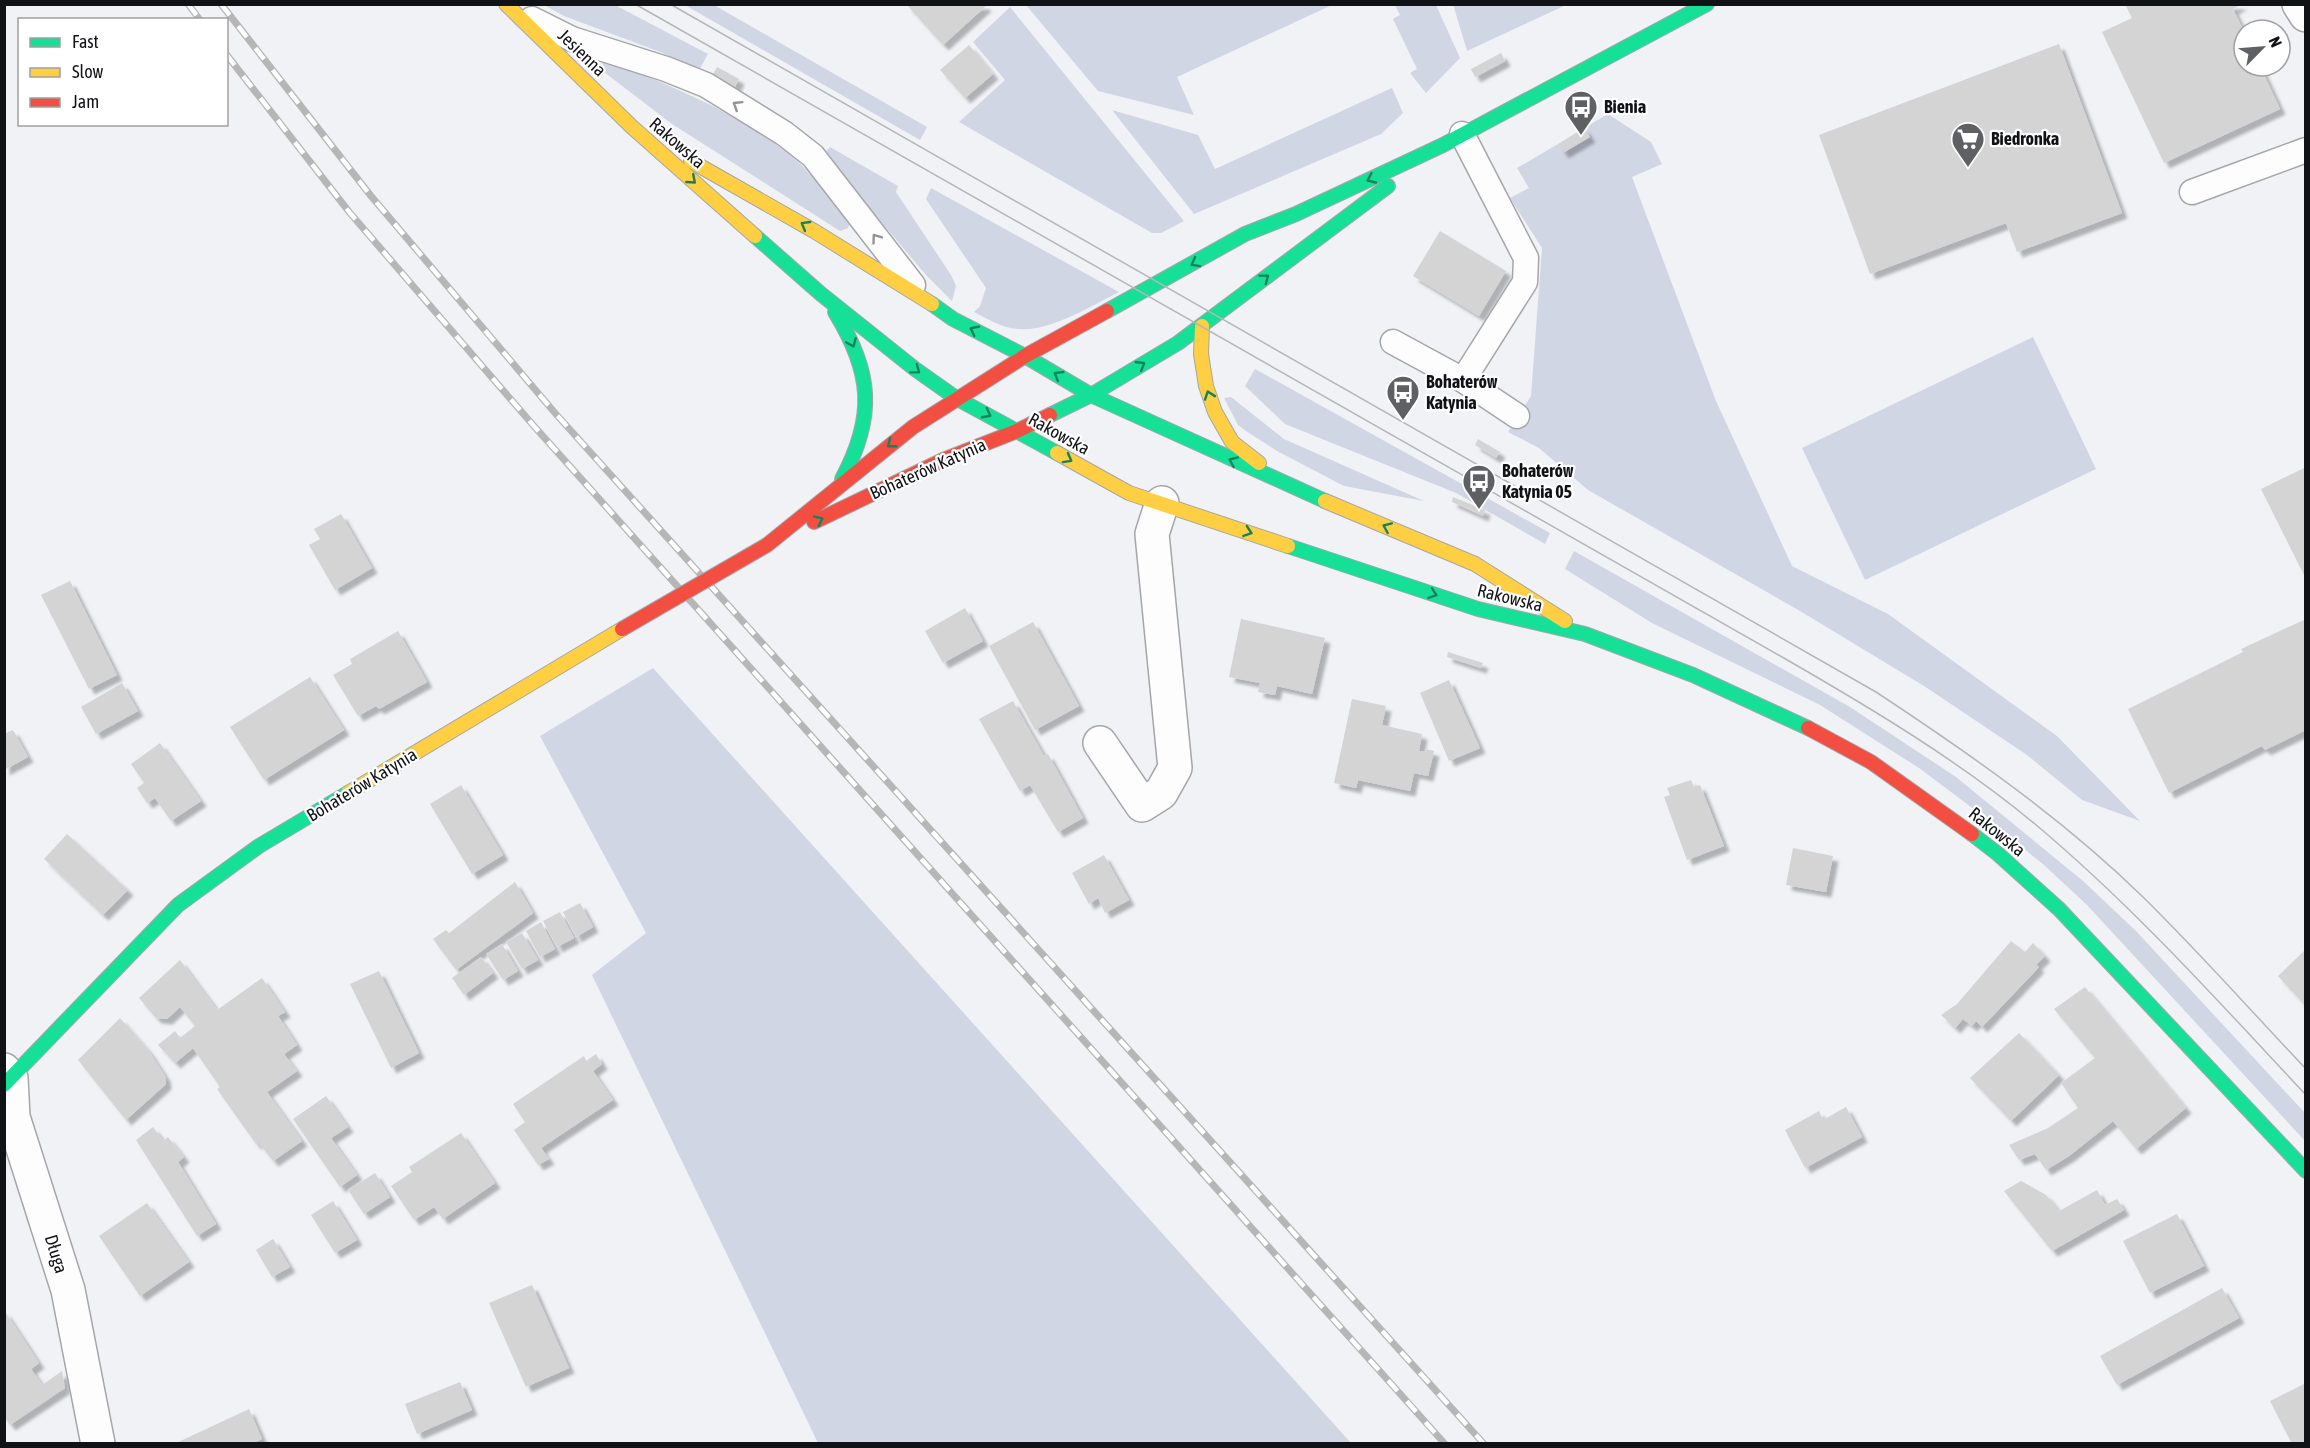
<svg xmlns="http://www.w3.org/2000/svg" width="2310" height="1448" font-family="'Asap Condensed',sans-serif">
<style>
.green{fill:#d0d6e4}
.building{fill:#d4d4d5;filter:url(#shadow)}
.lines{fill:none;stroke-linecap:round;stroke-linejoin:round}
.lane-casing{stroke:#a5a6a8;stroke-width:27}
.street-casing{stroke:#a5a6a8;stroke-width:36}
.fast-casing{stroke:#a5a6a8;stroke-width:16}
.slow-casing{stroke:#a5a6a8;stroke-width:16}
.jam-casing{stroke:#a5a6a8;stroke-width:16}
.lane{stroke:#fdfdfe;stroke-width:24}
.street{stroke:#fdfdfe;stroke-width:33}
.fast{stroke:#16e098;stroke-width:14}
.slow{stroke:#ffcf43;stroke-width:14}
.jam{stroke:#f24e42;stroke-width:14}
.tram{stroke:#b6b6b7;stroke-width:1.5}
.rail-casing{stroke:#b6b6b7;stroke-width:7}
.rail{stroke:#fff;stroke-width:4.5;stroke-dasharray:14;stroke-linecap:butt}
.jam-bridge-casing{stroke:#a5a6a8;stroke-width:16;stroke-linecap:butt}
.jam-bridge{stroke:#f24e42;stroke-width:14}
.oneway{stroke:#939395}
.oneway2{stroke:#14835d}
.labels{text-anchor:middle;stroke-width:4.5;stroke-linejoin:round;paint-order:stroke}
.street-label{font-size:18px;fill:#111215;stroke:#fff}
.poi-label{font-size:18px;font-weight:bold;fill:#111215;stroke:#fff;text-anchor:start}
</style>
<defs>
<filter id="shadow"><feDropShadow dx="5.5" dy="5.5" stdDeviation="1.5" flood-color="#0004"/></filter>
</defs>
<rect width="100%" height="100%" fill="#f0f2f6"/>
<!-- green -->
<g class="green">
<path d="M1453,4H1566V5L1467,51Z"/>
<path d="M544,5H615L708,54L698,72L663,53L564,16Z"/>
<path d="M685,5H714L927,127L920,140Z"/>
<path d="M1026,5H1332L1177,77L1194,115L1098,91Z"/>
<path d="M1395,5H1436L1460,58L1426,93L1410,73L1417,69L1393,19L1400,15Z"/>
<path d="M1010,7L1184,221L1161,233H1152L959,122L1005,80L973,42Z"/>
<path d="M606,61C662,82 713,102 763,136C778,146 794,156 806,170C822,187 836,205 850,223L848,228L840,231L672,124L604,72L602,62Z"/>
<path d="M1392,88L1403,113L1381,134L1194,214L1112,110L1198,135L1215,169Z"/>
<path d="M1608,114L1651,142L1662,164L1632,177L1716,401L1792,566L1888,614L2057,736L2140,821L2082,800L2027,755L1924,686L1800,611L1588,490L1539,448L1508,432L1531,396L1542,248L1510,198L1529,188L1517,168L1558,144L1563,152L1589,137L1584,128Z"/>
<path d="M830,147L898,186L896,192L951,275L956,286L952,301L926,275L824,154Z"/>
<path d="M931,188L1119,292C1091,306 1050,332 1018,329C1002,328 988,319 974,312L980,306L986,288L926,199Z"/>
<path d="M2033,337L2096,469L1865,580L1802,448Z"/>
<path d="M1255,369L1550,533L1545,544L1456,493L1285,424L1245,386Z"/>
<path d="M1231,397L1284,439L1424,501L1344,486L1277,451L1246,431L1238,425L1224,398Z"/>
<path d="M1574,551L1850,707L1956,777L2083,881L2136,931L2305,1113V1141L2087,905L2044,865L1991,822L1919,768L1820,705L1652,623L1565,569Z"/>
<path d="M653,668L1351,1443H818L592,975L646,933L540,736Z"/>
</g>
<!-- building -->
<g class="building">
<path d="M906,4H984L986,6L943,45Z"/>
<path d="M2125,4H2242L2233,9L2244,32V66H2260L2280,109L2164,163L2102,32L2132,18Z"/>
<path d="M2059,44L2122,213L2017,252L2006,223L1870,274L1819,135Z"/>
<path d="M969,45L993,74L965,98L940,70Z"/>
<path d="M1501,53L1505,61L1475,77L1471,69Z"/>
<path d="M717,67L739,79L735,87L713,74Z"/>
<path d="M1584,128L1590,137L1563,153L1558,144Z"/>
<path d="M1440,231L1506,271L1479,316L1413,276Z"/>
<path d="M1478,439L1500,452L1496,458L1475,445Z"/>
<path d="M2306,467V579L2261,489Z"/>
<path d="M1453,497L1485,510L1483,516L1452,502Z"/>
<path d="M341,514L372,568L335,590L309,545L320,539L314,529Z"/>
<path d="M70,581L117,675L89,689L41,595Z"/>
<path d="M965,608L983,641L943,663L925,631Z"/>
<path d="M1241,619L1325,638L1312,694L1277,686L1275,695L1258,692L1260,683L1229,677Z"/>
<path d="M2306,619V730L2265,750L2262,746L2169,793L2128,709L2243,652L2241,649Z"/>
<path d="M1033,622L1079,706L1035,730L989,646Z"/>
<path d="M398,631L427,682L379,709L376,706L358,716L333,675L352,664L350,659Z"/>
<path d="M1448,652L1483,663L1481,668L1447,657Z"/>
<path d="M310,677L344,730L264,780L230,727Z"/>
<path d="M1449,680L1480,748L1449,761L1420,693Z"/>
<path d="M122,683L138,711L96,734L81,707Z"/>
<path d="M1352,699L1386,706L1382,725L1422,734L1419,751L1425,752L1426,749L1434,751L1428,776L1414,773L1410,791L1358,780L1356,788L1334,783Z"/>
<path d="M1013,701L1044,756L1048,754L1083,818L1058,832L1030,785L1020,791L979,719Z"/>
<path d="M13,730L28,757L4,770V734Z"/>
<path d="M160,743L201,801L171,821L155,798L147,803L137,788L144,783L131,764Z"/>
<path d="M1691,780L1694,787L1700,785L1724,846L1687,860L1664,797L1670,795L1667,788Z"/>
<path d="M461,785L503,855L472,874L430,804Z"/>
<path d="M67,834L128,890L103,915L44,859Z"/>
<path d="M1793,848L1833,856L1826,892L1786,885Z"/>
<path d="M1104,855L1129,900L1105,913L1098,898L1089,904L1072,873Z"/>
<path d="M515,882L533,913L456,970L433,939L446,930L449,933Z"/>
<path d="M580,903L593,927L576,937L563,912Z"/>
<path d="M560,912L574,938L557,947L543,921Z"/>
<path d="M541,922L555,949L540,957L526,931Z"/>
<path d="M522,933L538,960L522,969L506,942Z"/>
<path d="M2011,941L2025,952L2033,943L2045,956L2036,965L2039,967L1982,1027L1976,1021L1972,1026L1963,1019L1955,1028L1941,1015L1957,1004Z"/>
<path d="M502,944L518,971L503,980L486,954Z"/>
<path d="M2306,949V1001L2303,1003L2278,976Z"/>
<path d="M481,957L493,973L464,995L452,978Z"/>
<path d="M180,960L217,1010L262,978L285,1012L278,1016L297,1045L284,1054L297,1071L267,1092L302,1141L273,1161L258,1142L256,1144L217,1089L220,1087L193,1048L175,1063L158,1045L175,1031L180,1038L195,1026L180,1007L167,1019L156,1018L139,998Z"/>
<path d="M379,971L419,1053L391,1068L350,984Z"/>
<path d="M2085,987L2186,1108L2136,1149L2113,1121L2069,1156L2046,1170L2035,1154L2019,1160L2009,1145L2048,1128L2078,1108L2061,1083L2095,1058L2054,1009Z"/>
<path d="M120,1018L148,1050L165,1076L166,1084L126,1120L78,1060Z"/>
<path d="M2019,1033L2059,1075L2011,1121L1970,1078Z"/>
<path d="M596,1054L602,1064L593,1071L613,1100L541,1148L549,1159L538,1165L514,1130L525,1122L513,1104L584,1056L586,1061Z"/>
<path d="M326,1096L348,1127L331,1138L357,1175L340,1187L293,1119Z"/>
<path d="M1846,1107L1862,1137L1805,1168L1785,1130L1819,1111L1823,1120Z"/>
<path d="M153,1127L163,1141L168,1137L184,1157L178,1162L216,1224L197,1236L136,1140Z"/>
<path d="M461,1133L495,1183L443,1219L434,1207L414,1220L391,1186L412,1172L409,1167Z"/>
<path d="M375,1173L390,1197L364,1214L348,1190Z"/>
<path d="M2021,1181L2046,1195L2059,1211L2097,1190L2105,1205L2117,1199L2124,1210L2052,1251L2004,1191Z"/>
<path d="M333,1201L357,1240L335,1253L311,1215Z"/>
<path d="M147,1203L189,1262L140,1296L99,1236Z"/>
<path d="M2177,1214L2204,1266L2150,1293L2123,1241Z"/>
<path d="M273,1239L290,1267L272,1277L256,1250Z"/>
<path d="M532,1285L569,1368L526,1387L489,1303Z"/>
<path d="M2222,1288L2239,1318L2117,1385L2100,1356Z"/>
<path d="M4,1310L39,1363L31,1369L42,1385L62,1371L65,1388L10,1425L4,1417Z"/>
<path d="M460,1382L472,1410L417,1434L405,1404Z"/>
<path d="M2306,1383V1444H2292L2270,1401Z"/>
<path d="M249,1409L262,1439L251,1444H174Z"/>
</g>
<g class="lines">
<defs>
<g id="lane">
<path d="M532,19L572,39L666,69L706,85L785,134L813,156L913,285"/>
<path d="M1462,134L1526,258L1525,282L1463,380L1517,416"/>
<path d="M2192,192L2306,150"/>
<path d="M1393,342L1463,380"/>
</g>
<g id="street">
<path d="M2299,4L2306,15"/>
<path d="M1100,743L1142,805L1161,793L1175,768L1152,534L1162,503"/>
<path d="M4,1070L11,1078L13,1117L68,1290L98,1444"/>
</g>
<g id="fast">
<path d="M755,236L821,294L915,369L956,398L1057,453"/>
<path d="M932,304L953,319L1025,356L1091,395L1325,501"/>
<path d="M1107,311L1245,234L1296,214L1443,145L1707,4"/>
<path d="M835,312C872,372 876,416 842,479"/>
<path d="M1050,415L1091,395L1178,343L1388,186"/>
<path d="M1288,546L1478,609L1585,634L1693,675L1808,728"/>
<path d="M1972,834L1998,854L2059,909L2306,1171"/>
<path d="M4,1085L178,905L259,846L348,793"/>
</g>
<g id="slow">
<path d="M506,4L632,127L755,236"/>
<path d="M691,161L814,231L932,304"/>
<path d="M1202,326L1201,354L1206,386L1215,412L1232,442L1259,463"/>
<path d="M1057,453L1129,493L1288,546"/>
<path d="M1325,501L1475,564L1565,621"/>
<path d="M348,793L622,629"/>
</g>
<g id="jam">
<path d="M814,522L943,460L1017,431L1050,415"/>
<path d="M767,545L913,427L1025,356L1107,311"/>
<path d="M1808,728L1871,762L1972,834"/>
</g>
</defs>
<!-- lane casing -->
<use href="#lane" class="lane-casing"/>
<!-- street casing -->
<use href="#street" class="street-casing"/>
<!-- fast casing -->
<use href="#fast" class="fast-casing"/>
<!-- slow casing -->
<use href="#slow" class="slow-casing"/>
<!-- jam casing -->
<use href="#jam" class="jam-casing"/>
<!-- lane -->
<use href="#lane" class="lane"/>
<!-- street -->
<use href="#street" class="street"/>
<!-- fast -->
<use href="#fast" class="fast"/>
<!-- slow -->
<use href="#slow" class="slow"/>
<!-- jam -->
<use href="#jam" class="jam"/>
<!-- tram -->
<g class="tram">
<path d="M635,4L1789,661C1874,710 1959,761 2035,824C2134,907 2218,1001 2306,1095"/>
<path d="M670,4L1876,692C1970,754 2062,818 2143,897C2199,952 2252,1012 2306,1069"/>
</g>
<defs>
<g id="rail">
<path d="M188,4L200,20"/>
<path d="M221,4L371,196L555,413L1484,1444"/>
<path d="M226,54L350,213L533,425L1445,1444"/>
</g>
</defs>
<!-- rail casing -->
<use href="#rail" class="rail-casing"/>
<!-- rail -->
<use href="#rail" class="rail"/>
<defs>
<path id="jam-bridge" d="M622,629L767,545"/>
</defs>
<!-- jam-bridge casing -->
<use href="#jam-bridge" class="jam-bridge-casing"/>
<!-- jam-bridge -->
<use href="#jam-bridge" class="jam-bridge"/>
</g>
<!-- one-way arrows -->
<defs><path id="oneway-chevron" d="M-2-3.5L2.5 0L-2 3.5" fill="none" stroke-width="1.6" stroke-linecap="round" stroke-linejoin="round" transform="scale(1.5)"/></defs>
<g class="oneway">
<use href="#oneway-chevron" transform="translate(737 105) rotate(-148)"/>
<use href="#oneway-chevron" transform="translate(876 238) rotate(-126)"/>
</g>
<g class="oneway2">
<use href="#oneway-chevron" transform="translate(1371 179) rotate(155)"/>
<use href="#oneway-chevron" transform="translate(692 180) rotate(41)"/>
<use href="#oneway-chevron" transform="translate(805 225) rotate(-150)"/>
<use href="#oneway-chevron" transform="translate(1195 263) rotate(151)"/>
<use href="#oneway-chevron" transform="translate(1265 278) rotate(-37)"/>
<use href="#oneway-chevron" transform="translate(974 330) rotate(-153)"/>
<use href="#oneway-chevron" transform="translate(852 343) rotate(67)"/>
<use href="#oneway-chevron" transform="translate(1141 365) rotate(-31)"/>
<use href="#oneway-chevron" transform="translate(916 370) rotate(37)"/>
<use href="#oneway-chevron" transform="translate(1058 375) rotate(-149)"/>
<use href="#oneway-chevron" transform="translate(1209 395) rotate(-109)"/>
<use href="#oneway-chevron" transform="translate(987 414) rotate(28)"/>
<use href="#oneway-chevron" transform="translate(891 444) rotate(142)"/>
<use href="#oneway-chevron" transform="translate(1068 459) rotate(29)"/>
<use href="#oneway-chevron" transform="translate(1233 461) rotate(-156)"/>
<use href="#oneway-chevron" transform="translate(819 520) rotate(-26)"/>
<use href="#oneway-chevron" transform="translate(1387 527) rotate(-157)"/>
<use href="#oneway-chevron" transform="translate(1248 532) rotate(19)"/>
<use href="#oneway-chevron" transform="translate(1433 594) rotate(19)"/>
</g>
<!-- icons -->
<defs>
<symbol id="bus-pin" viewBox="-11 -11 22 30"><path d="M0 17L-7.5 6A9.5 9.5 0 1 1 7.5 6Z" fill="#5f6064" stroke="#fff"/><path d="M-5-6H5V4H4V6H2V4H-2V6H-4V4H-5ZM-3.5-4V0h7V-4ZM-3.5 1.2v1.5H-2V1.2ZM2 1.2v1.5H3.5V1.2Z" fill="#fff"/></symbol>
<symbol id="supermarket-pin" viewBox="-11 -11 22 30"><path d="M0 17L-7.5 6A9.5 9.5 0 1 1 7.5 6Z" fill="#5f6064" stroke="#fff"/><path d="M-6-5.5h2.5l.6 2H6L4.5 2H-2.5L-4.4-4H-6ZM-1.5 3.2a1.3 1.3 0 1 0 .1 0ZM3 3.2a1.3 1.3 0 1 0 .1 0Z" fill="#fff"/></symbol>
</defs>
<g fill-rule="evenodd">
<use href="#bus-pin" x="1562" y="88" width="38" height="52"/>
<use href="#supermarket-pin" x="1949" y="120" width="38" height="52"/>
<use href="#bus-pin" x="1384" y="373" width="38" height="52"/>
<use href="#bus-pin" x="1460" y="462" width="38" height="52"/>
</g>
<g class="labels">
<!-- street labels -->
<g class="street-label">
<text transform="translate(582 53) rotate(44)" y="6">Jesienna</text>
<text transform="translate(677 143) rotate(41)" y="6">Rakowska</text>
<text transform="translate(1059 434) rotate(29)" y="6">Rakowska</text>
<text transform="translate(928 469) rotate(-24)" y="6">Bohaterów Katynia</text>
<text transform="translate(1510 598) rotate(14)" y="6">Rakowska</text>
<text transform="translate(362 785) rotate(-31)" y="6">Bohaterów Katynia</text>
<text transform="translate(1997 832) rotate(39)" y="6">Rakowska</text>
<text transform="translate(56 1254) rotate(73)" y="6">Długa</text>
</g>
<!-- poi labels -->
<g class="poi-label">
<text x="1604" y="113">Bienia</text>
<text x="1991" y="145">Biedronka</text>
<text x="1426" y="388">Bohaterów<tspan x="1426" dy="21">Katynia</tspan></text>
<text x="1502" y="477">Bohaterów<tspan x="1502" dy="21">Katynia 05</tspan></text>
</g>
</g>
<!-- border -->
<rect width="2310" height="1448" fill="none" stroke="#111215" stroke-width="12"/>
<!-- legend -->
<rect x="18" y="18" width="210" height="108" fill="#ffffff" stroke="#a0a0a1" stroke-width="1.5"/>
<rect x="30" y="38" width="30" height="9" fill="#16e098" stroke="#a0a0a1" stroke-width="1.5"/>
<text x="72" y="48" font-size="18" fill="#111215">Fast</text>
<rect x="30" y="68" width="30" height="9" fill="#ffcf43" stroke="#a0a0a1" stroke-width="1.5"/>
<text x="72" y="78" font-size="18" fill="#111215">Slow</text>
<rect x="30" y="98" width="30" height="9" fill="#f24e42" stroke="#a0a0a1" stroke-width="1.5"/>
<text x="72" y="108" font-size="18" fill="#111215">Jam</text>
<!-- north arrow -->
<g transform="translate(2262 48) rotate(65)"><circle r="28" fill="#ffffff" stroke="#a0a0a1" stroke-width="1.5"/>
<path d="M0-4.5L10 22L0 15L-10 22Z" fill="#5f6064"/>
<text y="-9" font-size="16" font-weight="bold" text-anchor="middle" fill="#111215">N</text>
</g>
</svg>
